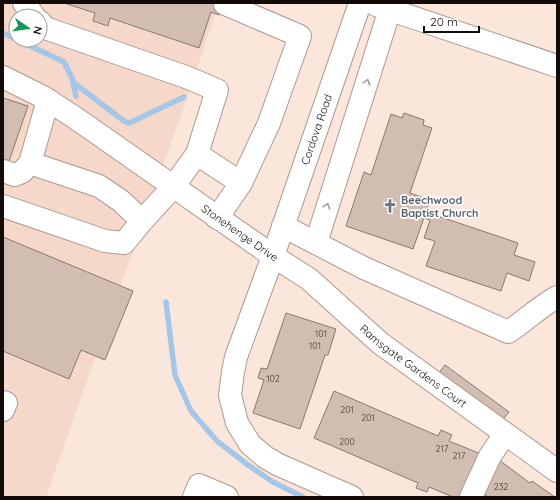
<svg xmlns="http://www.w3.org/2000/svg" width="560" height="500" font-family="Quicksand,sans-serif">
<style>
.built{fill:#f5d8ca;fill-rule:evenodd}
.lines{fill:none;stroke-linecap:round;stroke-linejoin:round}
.stream{stroke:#a4c7e8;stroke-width:5.5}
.building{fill:#d2bdb2;stroke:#8b786e}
.minor-casing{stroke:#ac988e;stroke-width:24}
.minor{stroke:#fff;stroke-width:22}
.oneway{stroke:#a09d9c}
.labels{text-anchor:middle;stroke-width:3.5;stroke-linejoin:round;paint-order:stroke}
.number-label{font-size:9px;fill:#423832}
.street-label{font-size:11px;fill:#120b08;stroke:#fff}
.worship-label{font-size:11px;font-weight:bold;fill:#5b616d;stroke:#fff;text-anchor:start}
</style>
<rect width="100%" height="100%" fill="#fbe6db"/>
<!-- built -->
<path class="built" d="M3,3H219L186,101L46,497H3ZM16,16H40V40H16Z"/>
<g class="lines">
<!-- stream -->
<g class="stream">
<path d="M3,33L16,39"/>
<path d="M18,40L64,62L72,78L76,96"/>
<path d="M74,83L124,121L129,123L184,97"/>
<path d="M166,302L175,375L191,411L217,441L248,465L273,482L303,497"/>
</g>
</g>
<!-- building -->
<g class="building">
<path d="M64,3H223L219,15L211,12L199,48L110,18L108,26L93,21L95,13Z"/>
<path d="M3,98L28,106L9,161L3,159Z"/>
<path d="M404,113L424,120L423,125L432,128L410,193L430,200L426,212L518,243L514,255L535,262L529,281L507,273L501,291L426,266L435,241L424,238L430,220L424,218L413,249L346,226L364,172L371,175L391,114L402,118Z"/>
<path d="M3,237L133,291L105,360L81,350L69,379L3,351Z"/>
<path d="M286,313L336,329L328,355H325L300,429L253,413L264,380L258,378L261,368L267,369Z"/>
<path d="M445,365L509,412L498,425L434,379Z"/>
<path d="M334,391L438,436L441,430L452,435L449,441L481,454L463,497H453L429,487L427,492L416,488L418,483L314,438Z"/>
<path d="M499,460L530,483L532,481L555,497H488L478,490Z"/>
</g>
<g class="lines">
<defs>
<g id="minor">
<path d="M24,3L34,16"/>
<path d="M376,5L557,66"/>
<path d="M40,22L45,28L186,77L217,90L197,154"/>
<path id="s1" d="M3,77L43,97L74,117L273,256L309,279L380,343L557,471"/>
<path d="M30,163L99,186L121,201L142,221"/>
<path d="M3,171L15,175L22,172L30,163L48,100"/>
<path d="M3,206L105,241L124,243L142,221L173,187L197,154L241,183"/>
<path d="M217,218L241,183L269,123L300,36L225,4V3"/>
<path d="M283,226L364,268L508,332C525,321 539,307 557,297"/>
<path d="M316,243L390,9"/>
<path d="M3,402L6,403L3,410"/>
<path d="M194,497L199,485L227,497"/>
<path id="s2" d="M352,497L279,465L265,457L250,444L237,423L230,395L233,372L236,357L273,256L360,3"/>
<path d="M471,497L490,456L505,434"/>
</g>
</defs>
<!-- minor casing -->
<use href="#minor" class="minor-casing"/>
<!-- minor -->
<use href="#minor" class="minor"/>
</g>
<!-- one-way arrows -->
<defs><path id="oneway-chevron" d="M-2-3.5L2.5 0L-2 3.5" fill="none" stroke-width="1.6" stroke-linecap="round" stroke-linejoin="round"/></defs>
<g class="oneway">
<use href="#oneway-chevron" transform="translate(367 82) rotate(-72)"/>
<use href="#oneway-chevron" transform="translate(327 206) rotate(-72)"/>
</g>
<!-- icons -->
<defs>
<symbol id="church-bare" viewBox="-9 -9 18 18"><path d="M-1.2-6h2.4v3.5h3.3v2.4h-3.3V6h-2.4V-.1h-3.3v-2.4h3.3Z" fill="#6b7280" stroke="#fff" stroke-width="2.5" paint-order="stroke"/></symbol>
</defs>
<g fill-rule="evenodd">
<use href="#church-bare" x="380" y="196" width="20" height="20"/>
</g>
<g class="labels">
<!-- number labels -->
<g class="number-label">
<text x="321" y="337">101</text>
<text x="315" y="349">101</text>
<text x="273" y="382">102</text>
<text x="347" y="413">201</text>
<text x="368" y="421">201</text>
<text x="347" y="445">200</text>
<text x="442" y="452">217</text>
<text x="459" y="459">217</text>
<text x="501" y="490">232</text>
</g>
<!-- street labels -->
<g class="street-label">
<text dy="4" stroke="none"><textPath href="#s2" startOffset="449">Cordova Road</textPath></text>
<text dy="4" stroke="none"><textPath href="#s1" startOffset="284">Stonehenge Drive</textPath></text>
<text dy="4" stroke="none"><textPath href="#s1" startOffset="503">Ramsgate Gardens Court</textPath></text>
</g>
<!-- worship labels -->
<g class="worship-label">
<text x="401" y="204">Beechwood<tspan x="401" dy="13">Baptist Church</tspan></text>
</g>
</g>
<!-- border -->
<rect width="560" height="500" fill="none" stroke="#120b08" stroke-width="8"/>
<!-- north arrow -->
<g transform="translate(28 28) rotate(103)"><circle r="19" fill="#ffffff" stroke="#a09d9c"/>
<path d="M0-3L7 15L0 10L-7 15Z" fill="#109858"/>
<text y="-6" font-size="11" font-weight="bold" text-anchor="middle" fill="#120b08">N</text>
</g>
<!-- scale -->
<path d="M424 26v6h55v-6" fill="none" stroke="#120b08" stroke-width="2"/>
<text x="430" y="26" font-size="12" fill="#120b08" stroke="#ffffff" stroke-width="3" paint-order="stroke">20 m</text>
</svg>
